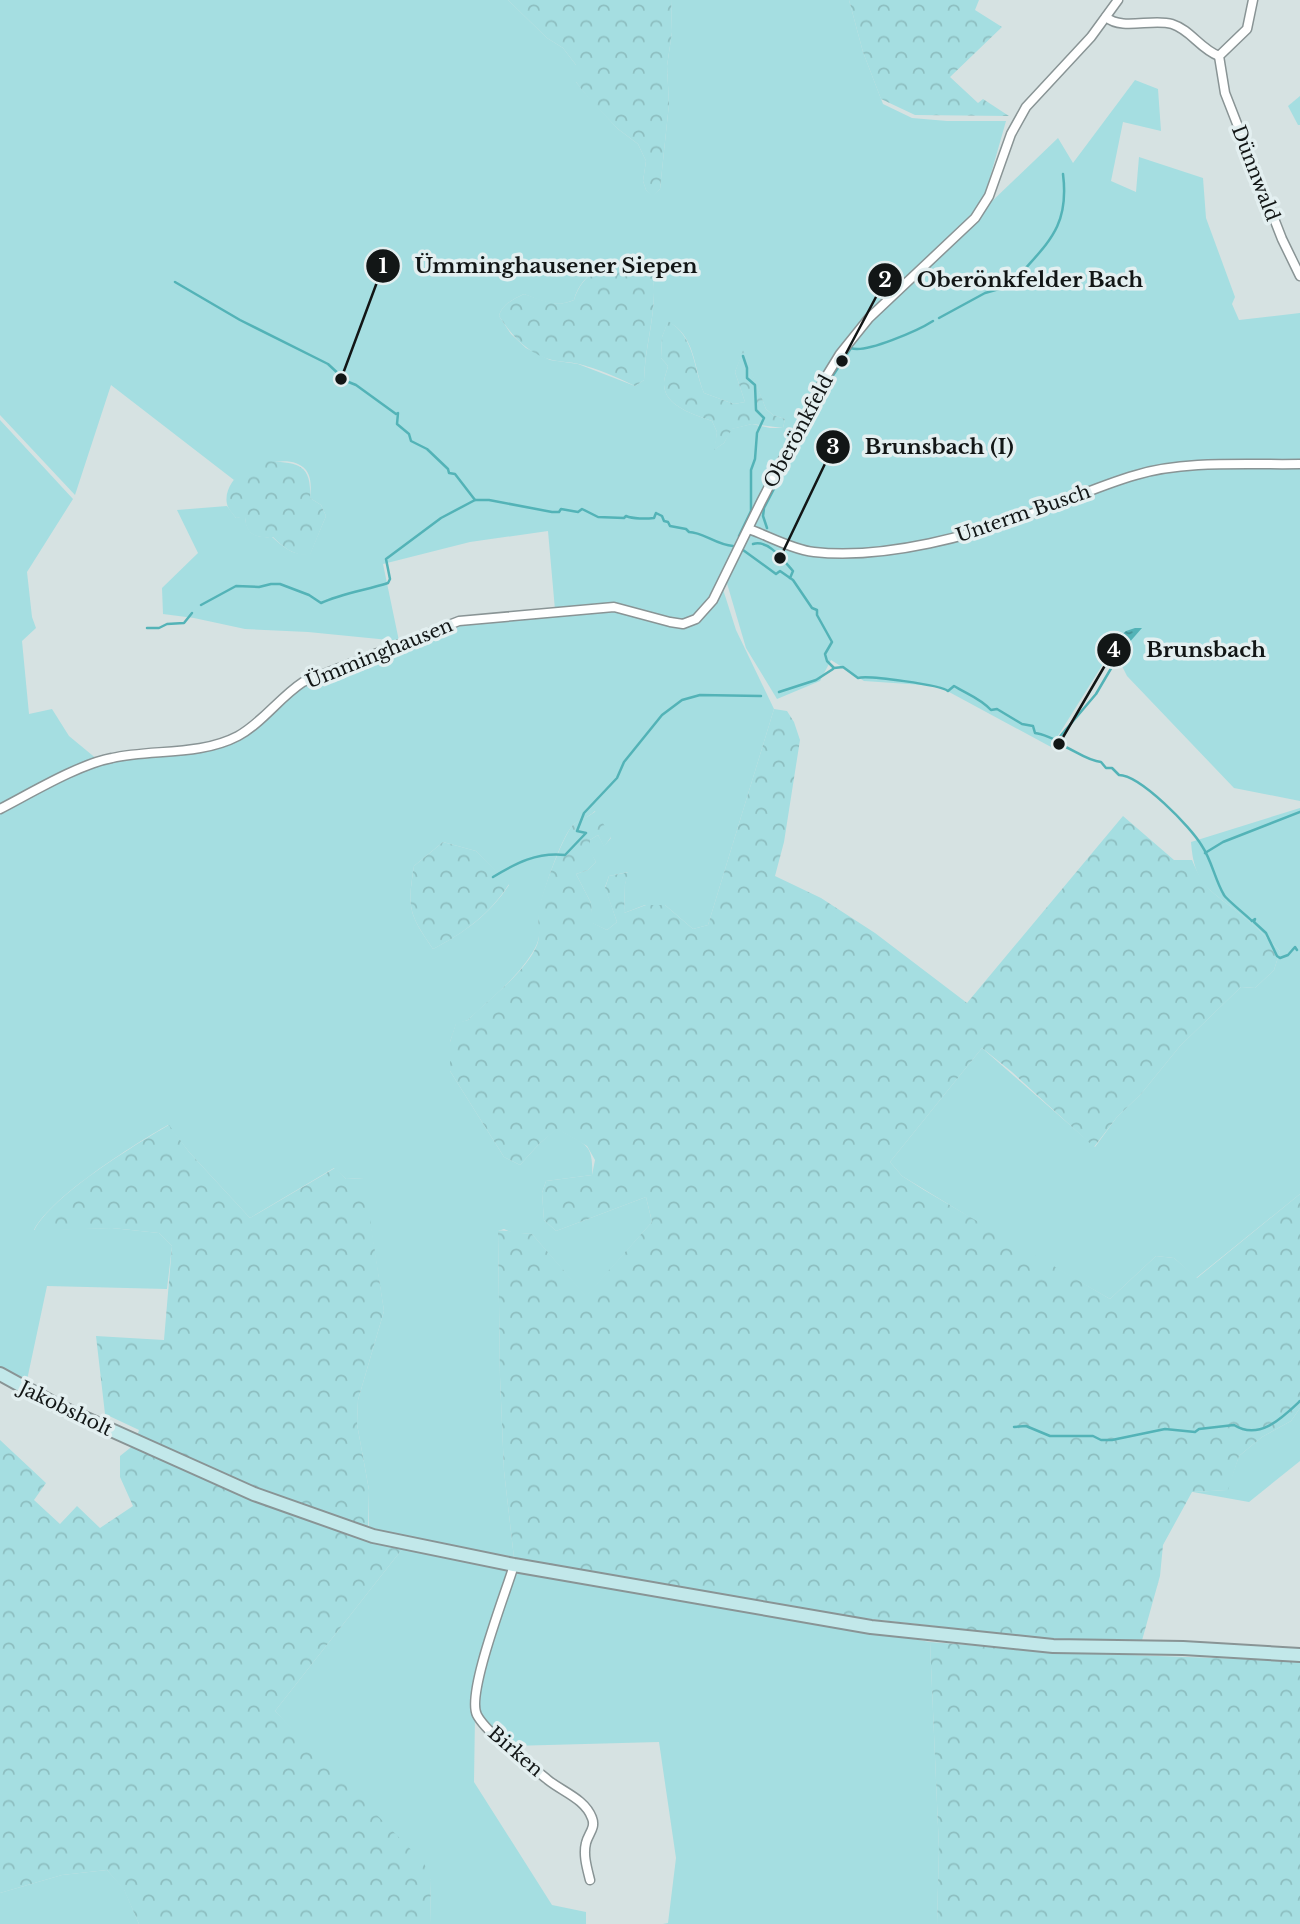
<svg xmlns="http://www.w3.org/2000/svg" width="1300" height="1924" font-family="'Libre Baskerville',serif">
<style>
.green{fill:#a5dee1;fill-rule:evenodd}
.forest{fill:url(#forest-crowns)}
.water{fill:url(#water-ripples)}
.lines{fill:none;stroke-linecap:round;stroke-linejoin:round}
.stream{stroke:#53b3b7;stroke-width:2.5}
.street-casing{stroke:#899495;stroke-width:11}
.secondary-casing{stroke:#899495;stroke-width:16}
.street{stroke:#fff;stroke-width:8}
.secondary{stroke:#c2e8ea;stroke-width:12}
.labels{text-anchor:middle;stroke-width:7;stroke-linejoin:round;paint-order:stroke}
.street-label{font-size:19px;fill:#121616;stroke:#e3eff0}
.leader{fill:none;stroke:#121616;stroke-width:2.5}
.callout-dot{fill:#121616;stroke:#e3eff0;stroke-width:2.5}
.mark-label{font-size:21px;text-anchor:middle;font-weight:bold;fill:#fff}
.callout-label{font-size:21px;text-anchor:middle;font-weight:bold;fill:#121616;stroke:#e3eff0;stroke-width:7;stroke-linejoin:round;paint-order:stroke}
</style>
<defs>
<pattern id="forest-crowns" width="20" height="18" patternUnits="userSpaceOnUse" patternTransform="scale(1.75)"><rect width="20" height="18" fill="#a5dee1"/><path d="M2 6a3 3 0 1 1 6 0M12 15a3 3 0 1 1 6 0" fill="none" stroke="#8dbec0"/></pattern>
<pattern id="water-ripples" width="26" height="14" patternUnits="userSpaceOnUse" patternTransform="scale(1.75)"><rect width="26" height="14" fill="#53b3b7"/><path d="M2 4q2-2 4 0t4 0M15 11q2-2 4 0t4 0" fill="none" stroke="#439194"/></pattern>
</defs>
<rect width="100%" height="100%" fill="#d6e2e2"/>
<!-- green -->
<g class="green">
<path d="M0,0H508L547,38L563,48L576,65V82L590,99L618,129L638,144L646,161L643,181L646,190L653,196L660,189L669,104L667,66L672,32L671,0H849L863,52L883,104L912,118L947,121H1006L983,202L973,216L852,334L822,379L759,501L712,599L694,619L684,623H692C707,611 715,601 721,583L736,630L774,709L708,925L693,929L665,905H645L624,913L625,884L628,872L609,876L605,887L617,922L607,930L592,923L591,903L576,874L588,870L596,862L589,850L590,840L598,835L604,846L611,838L595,811C588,818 577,821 573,825C561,837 542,895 539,911C537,925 543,933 535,948C520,976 491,998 468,1020L456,1024L450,1042V1071L504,1157L520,1165L539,1144L557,1128C583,1145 594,1141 592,1175L546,1181L542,1193L544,1220L556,1231L646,1197L652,1222L586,1297L532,1234L513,1233L504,1229L498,1231L500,1377L504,1471L514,1558L369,1529V1490L357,1424L358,1400L384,1311L363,1178L346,1179L334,1168L250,1218L189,1152L168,1125C133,1145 52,1196 34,1230L112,1228L159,1233L172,1246L167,1289L47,1286L27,1380L24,1383L11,1381L0,1373V420L73,499L27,572L32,617L36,628L22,641L29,714L52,709L69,736L98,760L74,772L111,758L222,742L245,731L291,690L303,682L459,621L606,607L627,610L657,618L614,606L555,610L548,531L470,542L383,564L399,641L308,632L245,629L194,618L163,614L162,588L198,553L177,510L227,506L236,518L245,516C246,534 255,538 272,537C284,548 294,556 310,554L326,516L321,505L310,498C311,489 312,478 306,470C290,451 249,467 234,480L111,385L75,495L0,415ZM647,253C664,295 645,337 644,380L635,386L578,364L550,360L526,348L511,334L499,316C502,304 514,299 524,294C542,301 556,308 574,300C582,268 618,257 647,253ZM668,322C695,334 694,369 704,393L734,404L745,402L735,372L743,352L766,409L773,415L785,419L783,428H770L752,424L731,429L724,443L715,449L717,432L712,421C695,415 663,406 664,383C664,378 667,371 668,366L661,358L662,337ZM443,842L476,851L509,885C490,914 464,933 433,949C409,914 407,909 414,866Z"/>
<path d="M1135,80L1158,89L1161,131L1123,122L1111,181L1136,192L1139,157L1203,178L1206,218L1235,297L1232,304L1239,320L1300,313V464H1212L1139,474L1039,511L934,543L859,553L811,552L749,529L840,354L914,276L1058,138L1073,163Z"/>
<path d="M1300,96V125H1298L1288,106Z"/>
<path d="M1214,466L1300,467V801L1234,788L1127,676L1113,648L1051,747L938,686L864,681L831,660L820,681L777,699L746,648L726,580L750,532L810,555L856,557L935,546L1040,512L1139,476Z"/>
<path d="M1300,808V1194L1196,1278L1174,1258L1156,1256L1110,1299L1017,1246L902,1176L890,1162L982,1048L1095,1147L1117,1117L1141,1094L1180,1046L1241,987L1255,988L1274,970L1280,951C1267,938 1254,924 1239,913C1209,889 1194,885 1191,842Z"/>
<path d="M1300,1408V1461L1249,1502L1193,1492L1227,1490L1239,1456L1262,1437L1291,1421Z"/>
<path d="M403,1548L930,1642L939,1849L937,1924H663L668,1923L676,1858L659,1742L511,1746L475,1716L474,1782L552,1905L586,1912V1924H430L431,1880L275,1711Z"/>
<path d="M107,1870L124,1889L139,1924H0V1893L62,1875Z"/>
</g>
<!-- forest -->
<g class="forest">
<path d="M508,0H671L672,32L667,66L669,104L660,189L653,197L646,190L643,181L646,161L638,144L618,129L590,100L576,82V65L563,48L547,38Z"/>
<path d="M849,0H979L975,10L1002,27L950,77L978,103L983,99L1009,116L915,115L881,99L863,52Z"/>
<path d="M647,252C664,295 645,336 644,380L635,386C617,377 598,369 579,364C570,362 561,362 552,360C528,354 512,336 499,316C502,304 514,299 524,294C542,300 557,308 574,300C583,268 618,257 647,252Z"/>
<path d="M668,321C695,337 693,367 704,393L734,404L745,402L735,372L743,350L766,409L773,415L785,419L783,428L752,424L732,429L724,443L714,450L717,432L712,421C695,415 663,406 664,383C664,378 667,371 668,366L661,358L662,337Z"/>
<path d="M266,461C296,463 312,462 310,498L321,505L326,516L310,555C294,556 284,548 273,537C255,538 246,535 245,517L236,518C233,514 228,509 227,504C224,491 234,476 245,470C252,467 259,466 266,461Z"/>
<path d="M774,709L787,711L794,722L800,740L784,842L775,876L821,898L875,933L967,1003L1123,816L1174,860H1192C1204,890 1215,894 1239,913C1254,924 1267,938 1280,951L1274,970L1255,988L1241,987L1180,1046L1141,1094L1117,1117L1094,1147L1012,1072L982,1048L890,1162L902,1176L924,1190L1110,1299L1156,1256L1174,1258L1197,1278L1300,1194V1408L1291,1421L1262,1437L1239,1456L1228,1490L1192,1492L1163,1545L1160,1576L1141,1644L1042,1638L826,1614L514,1558L504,1471L500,1377L498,1231C505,1229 522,1234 532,1234L586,1296L652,1222L646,1197L556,1231L544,1220L542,1193L546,1181L592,1175L595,1160L587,1146L557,1129L539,1144L520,1165L504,1157L450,1071V1042L456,1023L468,1020C489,999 526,972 537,945C541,934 538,925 538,914C539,900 564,833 573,825C579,819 588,818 596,811L611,837L604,847L598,835L590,840V850L596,862L588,870L576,874L591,903L593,923L607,930L617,922L605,888L609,876L629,872L625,884L624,913L646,905H665L693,929L708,925Z"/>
<path d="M443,842L476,851L509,884C490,914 464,933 433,949C409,914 407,909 414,866Z"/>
<path d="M169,1125L189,1152L250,1218L335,1168L346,1179L364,1178L384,1311L358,1400L357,1424L369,1490L368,1541L403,1548L275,1711L424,1863L431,1880L430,1924H139L124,1890L107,1870L62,1875L0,1893V1440L46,1483L34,1500L60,1524L77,1506L100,1528L133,1506L120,1477V1456L135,1444L139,1430L105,1414L96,1336L164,1340L172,1246L159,1233L112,1228L34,1231C52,1195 133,1146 169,1125Z"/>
<path d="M930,1642L1072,1653L1300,1661V1924H937L939,1849Z"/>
</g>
<!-- water -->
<path class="water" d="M1135,628H1142L1128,644L1124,645L1119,642V637L1126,631Z"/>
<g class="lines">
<!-- stream -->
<g class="stream">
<path d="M175,282L240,320L328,364L343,378L341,379L356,385L396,414L398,413L397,424L409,434L411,441L427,449L448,469L449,473L455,474L475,500"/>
<path d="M1013,283C1045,244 1070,230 1063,174"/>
<path d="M939,318L985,293L1006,287"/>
<path d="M791,455L828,383L851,348C865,354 919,330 933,321"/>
<path d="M767,528L763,516L764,508L788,462"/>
<path d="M739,536L751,511V470L755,459L757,433L764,418L756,410L755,385L747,378V368L743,356"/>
<path d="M753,544C768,539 783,560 793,571L790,578"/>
<path d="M743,550L776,574L780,571L793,580L812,608L817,610V615L832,642L825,654L827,661L834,668L843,667L858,678C868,675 941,685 948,691L954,686C967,694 980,698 991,710L997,709L1022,724L1033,726L1035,733C1044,734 1049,738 1057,740L1059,744C1073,749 1087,761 1101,762L1106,768H1112L1119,775C1140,775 1191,827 1202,846C1212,861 1215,880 1224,895C1226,899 1247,916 1252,921L1255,919L1254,922L1266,933L1277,956L1280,958L1288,955L1295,947L1297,950"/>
<path d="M201,605L236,586L259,587L271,584H280L309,595L321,603C340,594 366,590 388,583L390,579L386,559L441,518L475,500H489L552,512H559L561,509L578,512L582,509L598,517L624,518L626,516C633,519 646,519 654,518L656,513L662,516L664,521L668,522L670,526L686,529L689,532C703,532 716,545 733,546"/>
<path d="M147,628H159L167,624L184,623L192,613"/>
<path d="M779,692L816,680L833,669"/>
<path d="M1057,740L1096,694L1116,660L1120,641"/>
<path d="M1205,853L1223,842L1300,812"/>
<path d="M493,877C516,863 537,852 565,855L586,833L577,831L584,813L617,778L624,762L662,715L682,700L700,695L761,696"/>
<path d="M1014,1427L1026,1426L1050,1436H1093L1101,1440H1112L1165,1429L1195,1432L1199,1429L1234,1425C1259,1441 1282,1418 1300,1401"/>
</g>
<defs>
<g id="street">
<path d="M1253,0L1247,29L1219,56L1225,93L1282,239L1300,276"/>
<path d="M1106,17C1122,31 1152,18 1172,24C1191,30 1200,49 1219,56"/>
<path d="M749,529C768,536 794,550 814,552C885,560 975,535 1042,510C1073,498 1104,484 1136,475C1186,460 1248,465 1300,464"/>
<path d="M0,809C31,793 79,764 112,758C152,749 200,756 238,736C262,723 280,697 303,682L459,621L614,607L670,622L683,624L696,619L713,600L761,502L824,380L840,354L869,318L975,218L989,196L1011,134L1026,107L1091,37L1118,0"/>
<path d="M514,1565C506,1592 466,1694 477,1715C487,1734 530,1765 548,1780C563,1792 585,1799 592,1818C596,1828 588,1834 586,1843C583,1855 587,1868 590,1880"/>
</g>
<path id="secondary" d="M0,1374L62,1408L254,1494L373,1536L514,1565L871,1627L1053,1646L1183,1648L1300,1655"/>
</defs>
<!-- street casing -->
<use href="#street" class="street-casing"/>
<!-- secondary casing -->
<use href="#secondary" class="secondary-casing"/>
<!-- street -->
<use href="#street" class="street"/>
<!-- secondary -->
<use href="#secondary" class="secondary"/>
</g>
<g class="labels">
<!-- street labels -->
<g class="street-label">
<text transform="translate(1256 173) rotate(69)" y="7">Dünnwald</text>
<text transform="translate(798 431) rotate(-62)" y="7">Oberönkfeld</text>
<text transform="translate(1023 513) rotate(-19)" y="7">Unterm Busch</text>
<text transform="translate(379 653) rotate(-22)" y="7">Ümminghausen</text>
<text transform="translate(66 1408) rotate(26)" y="7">Jakobsholt</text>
<text transform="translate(516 1751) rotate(41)" y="7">Birken</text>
</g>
</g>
<!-- callouts -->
<path class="leader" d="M341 379L383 266M842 361L885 280M780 558L833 447M1059 744L1114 650"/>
<g class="callout-dot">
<circle cx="341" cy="379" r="7"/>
<circle cx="842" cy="361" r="7"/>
<circle cx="780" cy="558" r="7"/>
<circle cx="1059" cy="744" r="7"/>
<circle cx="383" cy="266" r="18"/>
<circle cx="885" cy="280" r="18"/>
<circle cx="833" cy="447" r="18"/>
<circle cx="1114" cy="650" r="18"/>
</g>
<g class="mark-label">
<text x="383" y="273">1</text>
<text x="885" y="287">2</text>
<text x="833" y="454">3</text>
<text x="1114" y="657">4</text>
</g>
<g class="callout-label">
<text x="556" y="273">Ümminghausener Siepen</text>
<text x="1030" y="287">Oberönkfelder Bach</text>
<text x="939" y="454">Brunsbach (I)</text>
<text x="1206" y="657">Brunsbach</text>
</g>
</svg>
